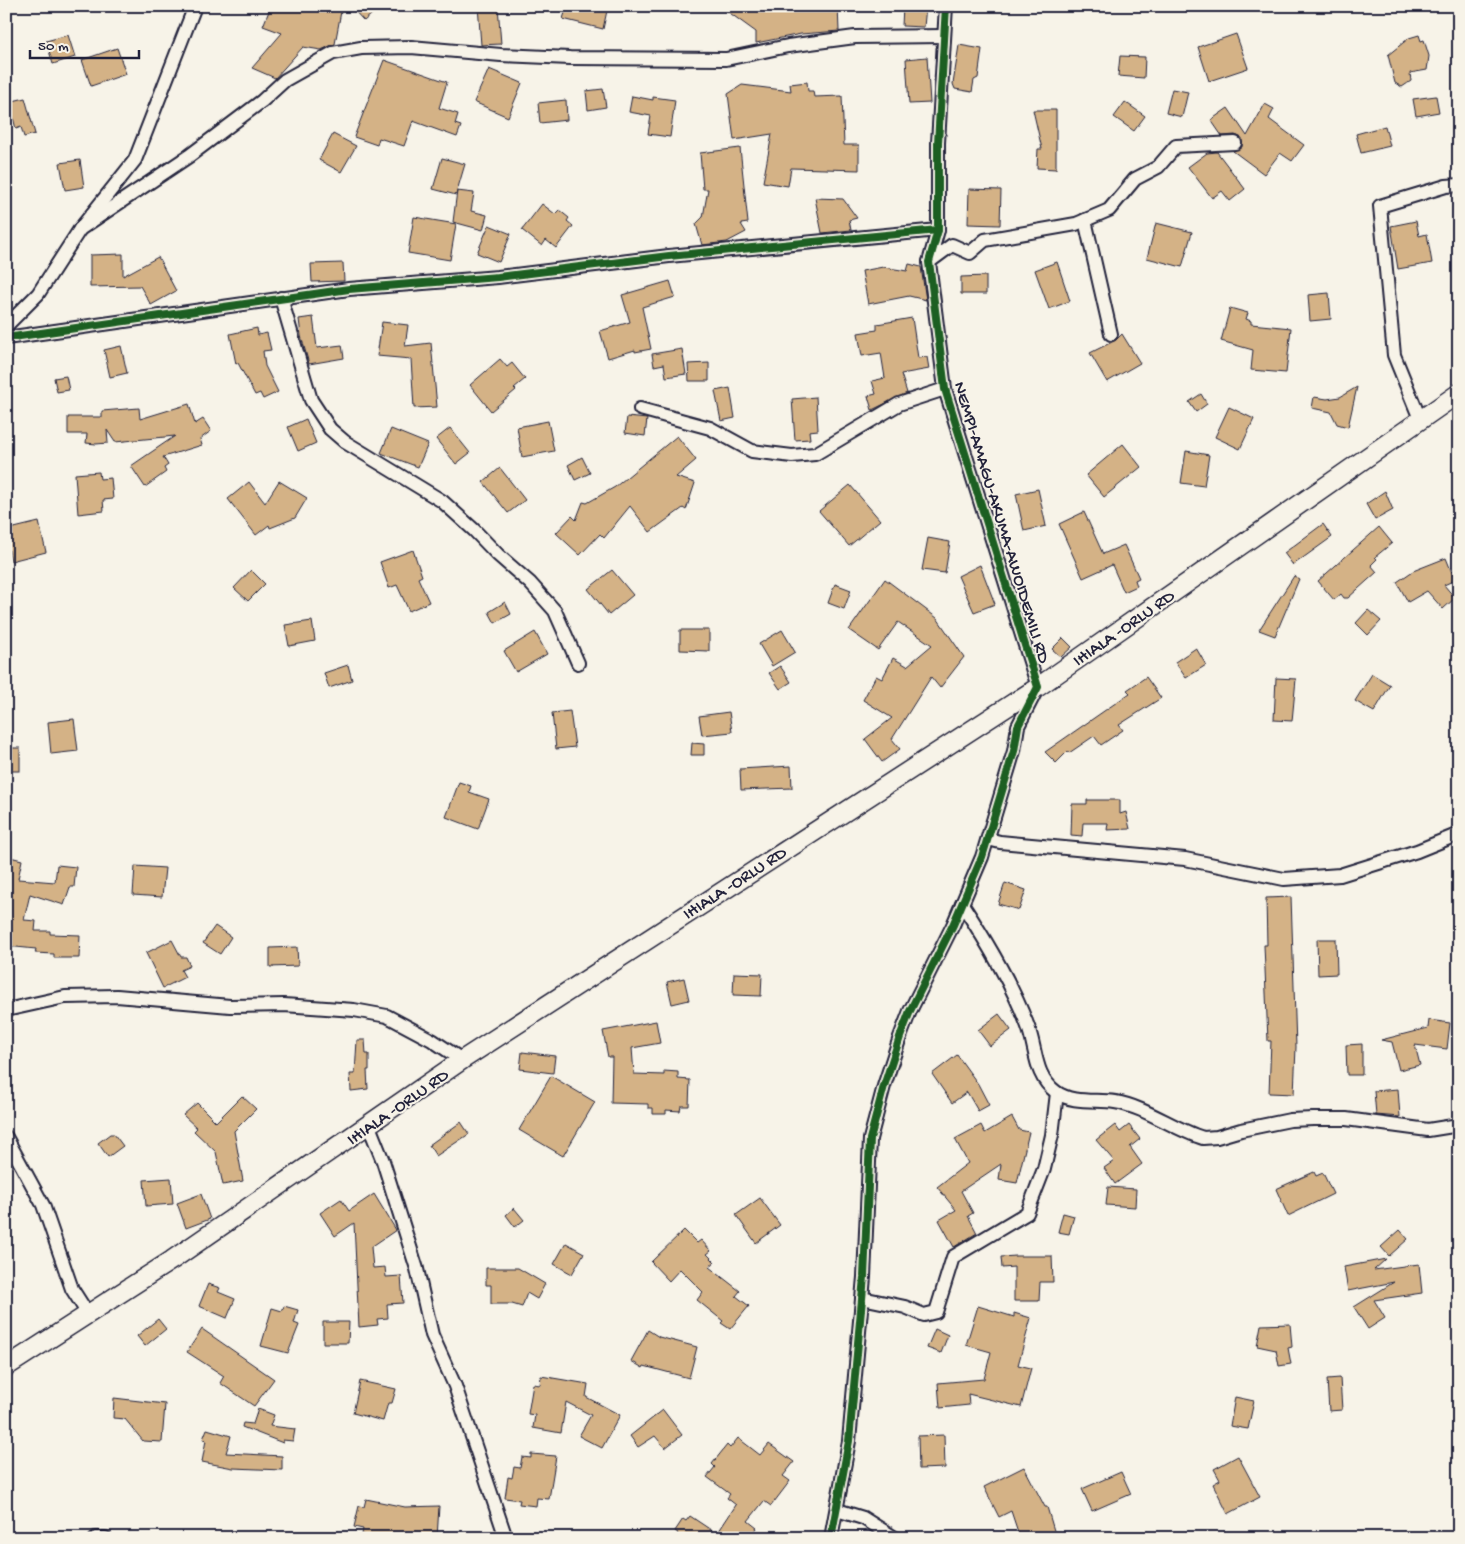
<svg xmlns="http://www.w3.org/2000/svg" width="1465" height="1544" font-family="'Gochi Hand',sans-serif">
<style>
.building{fill:#d4b286;stroke:#22223b}
.lines{fill:none;stroke-linecap:round;stroke-linejoin:round}
.minor-casing{stroke:#22223b;stroke-width:16}
.secondary-casing{stroke:#22223b;stroke-width:21}
.minor{stroke:#f7f3e8;stroke-width:12}
.secondary{stroke:#f7f3e8;stroke-width:18}
.cycleway-casing{stroke:#f7f3e8;stroke-width:11}
.cycleway{stroke:#1b5e20;stroke-width:8}
.labels{text-anchor:middle;stroke-width:4;stroke-linejoin:round;paint-order:stroke}
.street-label{font-size:18px;fill:#22223b;stroke:#f7f3e8}
</style>
<rect width="100%" height="100%" fill="#f7f3e8"/>
<filter id="ink" filterUnits="userSpaceOnUse"><feTurbulence type="fractalNoise" baseFrequency=".02" numOctaves="2"/><feDisplacementMap in="SourceGraphic" scale="10" xChannelSelector="R" yChannelSelector="G"/><feConvolveMatrix kernelMatrix="1 2 1 2 8 2 1 2 1" color-interpolation-filters="sRGB"/></filter>
<g filter="url(#ink)">
<!-- building -->
<g class="building">
<path d="M271,6H342L335,44L321,50L303,47L275,78L252,68L282,33L263,26Z"/>
<path d="M350,6H381L364,21Z"/>
<path d="M478,6H498L501,44L481,45Z"/>
<path d="M567,6H608L603,29L563,19Z"/>
<path d="M720,6H796V9L838,6L839,31L801,34L756,43V32Z"/>
<path d="M903,6H926L924,27L902,26Z"/>
<path d="M1236,34L1248,68L1209,81L1198,47Z"/>
<path d="M68,35L75,57L53,64L46,41Z"/>
<path d="M1419,35L1421,41L1424,40L1429,56L1427,70L1410,73L1411,81L1402,87L1395,83L1388,55L1409,38Z"/>
<path d="M959,45L982,49L978,78L974,80L972,92L955,89L953,84Z"/>
<path d="M117,48L126,74L91,86L82,60Z"/>
<path d="M1120,56L1145,57L1144,78L1118,76Z"/>
<path d="M927,57L930,103L909,104L906,59Z"/>
<path d="M384,60L447,82L439,108L458,114L455,124L461,126L457,137L413,121L404,146L379,138L377,145L354,137Z"/>
<path d="M489,69L522,83L508,117L474,102Z"/>
<path d="M807,82L808,91H813L814,97L842,96L844,145H859V170L791,168L788,186L763,182L772,134L734,140L728,94L742,85L791,91L790,84Z"/>
<path d="M603,89L606,107L588,110L586,91Z"/>
<path d="M1172,89L1188,92L1182,117L1166,113Z"/>
<path d="M632,96L653,100V97L675,100L670,137L648,134L651,116L629,112Z"/>
<path d="M1436,96L1439,112L1416,116L1413,99Z"/>
<path d="M25,98L35,134L24,137L21,127L16,129L9,102Z"/>
<path d="M566,100L567,120L540,123L538,103Z"/>
<path d="M1125,102L1145,116L1134,131L1114,117Z"/>
<path d="M1265,104L1274,109L1269,119L1304,145L1292,161L1280,153L1264,174L1233,151L1242,147V138L1235,135L1222,136L1211,120L1228,108L1247,136Z"/>
<path d="M1033,110H1056V169L1037,168L1038,149H1042Z"/>
<path d="M1385,126L1390,146L1361,153L1356,134Z"/>
<path d="M333,134L356,146L341,172L319,160Z"/>
<path d="M740,148L748,223L741,224L746,232L727,242L702,245L696,224L703,217L708,189H703L700,153Z"/>
<path d="M1217,152L1245,189L1230,201L1222,191L1212,198L1188,167L1207,153Z"/>
<path d="M442,158L465,164L457,191L474,193L471,211L487,215L483,230L453,222L457,191L456,195L433,189Z"/>
<path d="M80,160L84,187L65,190L60,163Z"/>
<path d="M969,189L1001,190L1000,225L968,224Z"/>
<path d="M815,198L843,199L857,218L849,220L851,230L822,233Z"/>
<path d="M542,204L555,214L559,210L569,218L567,221L573,226L556,248L546,240L542,246L522,230Z"/>
<path d="M414,217L456,224L450,260L408,253Z"/>
<path d="M1416,221L1419,236L1427,234L1432,263L1398,269L1391,226Z"/>
<path d="M1156,223L1192,232L1182,267L1147,258Z"/>
<path d="M489,225L511,234L499,262L477,253Z"/>
<path d="M123,254V276L158,257L176,291L151,305L140,286L90,287V255Z"/>
<path d="M1057,262L1070,301L1049,309L1035,270Z"/>
<path d="M343,263L344,281L312,282L311,264Z"/>
<path d="M909,264L921,267L926,300L909,296L868,304L862,271L883,267L907,271Z"/>
<path d="M986,276V294H961V277Z"/>
<path d="M670,281L675,297L642,307L651,349L635,352V350L608,358L600,331L630,322L622,295Z"/>
<path d="M1329,293L1331,319L1310,321L1308,295Z"/>
<path d="M1230,308L1248,313L1246,319L1251,321V324L1291,328L1286,373L1251,370L1253,350L1221,341Z"/>
<path d="M313,317L317,348L342,345L344,358L309,364L301,336L299,319Z"/>
<path d="M912,318L918,358L927,357L929,369L901,374L907,393L872,410L868,396L876,394L872,381L885,378L881,353L862,356L858,333L877,330V324Z"/>
<path d="M382,322L408,325L405,346L431,343L437,407L414,408L411,359L377,356Z"/>
<path d="M257,328L258,335L267,333L271,350L263,351L265,366L278,392L263,399L260,393L255,395L238,363L236,364L230,334Z"/>
<path d="M1122,334L1140,363L1107,382L1090,353L1116,340Z"/>
<path d="M121,346L127,373L110,377L104,350Z"/>
<path d="M682,349L686,374L666,377L664,364L654,366L652,354Z"/>
<path d="M500,359L507,367L512,363L525,379L514,388L516,390L491,411L470,385Z"/>
<path d="M709,363V381H689L688,364Z"/>
<path d="M66,376L69,390L57,392L54,378Z"/>
<path d="M1357,387L1348,427L1337,424L1331,412L1312,408L1314,397L1327,399L1340,397Z"/>
<path d="M730,388L735,418L721,421L715,391Z"/>
<path d="M1201,394L1207,404L1196,412L1189,402Z"/>
<path d="M816,397L818,430L809,431L810,439L795,440L792,399Z"/>
<path d="M189,404L195,424L203,419L211,431L200,439L202,445L163,457L168,465L164,468L166,472L145,487L131,466L175,436L115,442L107,430L108,443L96,444L86,443L87,434H68V417H102V411L139,408L140,419Z"/>
<path d="M1229,407L1254,419L1240,449L1215,437Z"/>
<path d="M627,417L647,419L645,436L625,433Z"/>
<path d="M306,419L316,443L298,451L288,427Z"/>
<path d="M548,421L554,451L522,457L517,427Z"/>
<path d="M450,428L470,453L456,464L436,439Z"/>
<path d="M391,429L428,444L418,467L381,453Z"/>
<path d="M677,436L696,460L676,477L695,483L686,510L683,508L650,532L630,506L604,538L600,534L580,555L556,533L572,516L576,520L583,502L587,503L615,487Z"/>
<path d="M1123,444L1141,467L1104,497L1086,475Z"/>
<path d="M1186,451L1209,455L1204,486L1181,483Z"/>
<path d="M582,457L590,473L575,480L568,465Z"/>
<path d="M500,468L525,500L508,513L483,482Z"/>
<path d="M99,472L100,479L111,478L113,499L103,500L104,511L78,514L75,474Z"/>
<path d="M279,481L307,498L295,518L270,528L269,525L256,535L228,499L249,482L265,503Z"/>
<path d="M850,485L880,520L849,546L819,511Z"/>
<path d="M1038,489L1046,526L1024,531L1016,494Z"/>
<path d="M1385,491L1393,510L1375,520L1366,504Z"/>
<path d="M1084,512L1103,554L1124,545L1139,578L1135,580L1137,586L1124,592L1112,565L1083,578L1059,524Z"/>
<path d="M39,522L46,552L11,561L9,550H6V530Z"/>
<path d="M1323,524L1332,537L1293,565L1284,553Z"/>
<path d="M1379,527L1392,543L1375,557L1377,559L1371,565L1377,572L1348,598H1344L1341,594L1334,600L1318,581Z"/>
<path d="M928,538L950,542L945,573L922,570Z"/>
<path d="M413,550L422,576L418,578L429,602L409,611L397,585L389,588L380,562Z"/>
<path d="M1446,558L1455,580L1444,585L1455,598L1443,609L1427,591L1408,602L1397,582L1413,571Z"/>
<path d="M980,565L995,604L974,612L958,576Z"/>
<path d="M251,570L265,584L248,601L234,588Z"/>
<path d="M612,570L633,595L609,615L588,589Z"/>
<path d="M1294,576L1299,579L1275,636L1259,630Z"/>
<path d="M885,579L937,618L964,657L940,688L931,677L892,739L900,749L882,762L865,739L892,718L863,700L876,676L882,679L893,658L907,666L932,645L898,622L878,650L849,630Z"/>
<path d="M835,584L851,590L844,609L828,603Z"/>
<path d="M505,602L511,614L495,623L489,612Z"/>
<path d="M1368,610L1381,621L1368,635L1356,623Z"/>
<path d="M312,621L315,641L289,646L285,625Z"/>
<path d="M680,630H709V651L680,650Z"/>
<path d="M782,630L795,652L772,666L759,644Z"/>
<path d="M535,632L547,654L516,672L504,651Z"/>
<path d="M1063,638L1072,647L1061,657L1052,649Z"/>
<path d="M1196,648L1206,665L1186,678L1175,662Z"/>
<path d="M348,665L352,680L329,688L324,673Z"/>
<path d="M780,666L791,682L780,689L769,673Z"/>
<path d="M1372,674L1390,685L1374,712L1355,701Z"/>
<path d="M1146,677L1161,698L1119,725L1123,730L1101,745L1094,736L1069,753L1068,751L1056,763L1045,752L1130,693L1127,690Z"/>
<path d="M1276,678L1296,679L1292,721L1274,720Z"/>
<path d="M570,711L575,747L556,749L552,713Z"/>
<path d="M729,712L732,732L702,735L699,716Z"/>
<path d="M74,719L78,751L51,754L48,722Z"/>
<path d="M692,743L704,744V755H691Z"/>
<rect x="6" y="748" width="14" height="23"/>
<path d="M791,766L792,788L741,790L740,769Z"/>
<path d="M459,782L471,786L469,792L489,799L478,829L446,817Z"/>
<path d="M1087,800H1120V814L1126,812L1130,829L1107,830L1108,823H1083L1082,836L1071,835L1072,804H1087Z"/>
<path d="M6,856L22,860L18,879L55,882L57,865L76,867L74,887H70L64,905L30,894L24,920L36,921L35,931H50V934L80,935L79,958H54V954L35,953L36,949L6,946L9,904L6,903Z"/>
<path d="M135,866L165,868L162,897L133,895Z"/>
<path d="M1005,883L1026,890L1019,910L998,904Z"/>
<path d="M1291,897L1296,1047L1294,1094L1269,1093L1271,1041H1268L1264,945H1267L1266,898Z"/>
<path d="M215,926L231,937L220,954L203,943Z"/>
<path d="M1317,939H1336L1337,974L1318,975Z"/>
<path d="M172,940L181,957H186L190,966L181,970L185,977L163,988L146,953Z"/>
<path d="M297,947L298,966L270,967V948Z"/>
<path d="M734,973L762,974L761,996L733,995Z"/>
<path d="M684,978L689,1000L672,1004L667,982Z"/>
<path d="M999,1014L1011,1030L990,1046L978,1030Z"/>
<path d="M1429,1020L1450,1023L1447,1049L1415,1045L1420,1065L1399,1070L1392,1042L1381,1040L1428,1028Z"/>
<path d="M656,1021L660,1043L632,1048L634,1074L664,1075V1071L678,1072V1079L690,1080L689,1106H681L680,1111L666,1110V1114H653V1108H648V1104L611,1103L612,1057H608L603,1031Z"/>
<path d="M357,1040H365L366,1054H369V1070H367L368,1089L351,1091L350,1074H355Z"/>
<path d="M1362,1044V1075H1347L1346,1045Z"/>
<path d="M522,1052L555,1056L553,1073L520,1069Z"/>
<path d="M957,1055L978,1084L989,1105L978,1111L967,1092L952,1103L932,1074Z"/>
<path d="M551,1076L595,1102L563,1156L519,1130Z"/>
<path d="M1398,1089L1400,1117L1376,1115L1374,1091Z"/>
<path d="M242,1096L256,1109L234,1131L243,1181L223,1185L216,1152L194,1131L197,1128L183,1115L197,1103L216,1122Z"/>
<path d="M1012,1117L1019,1130L1029,1132L1017,1183L999,1180L1001,1164L961,1191L973,1213L968,1216L977,1233L954,1247L939,1220L956,1210L937,1187L968,1163L955,1139L981,1125L985,1133Z"/>
<path d="M461,1122L469,1134L436,1156L429,1145Z"/>
<path d="M1115,1125L1120,1132L1129,1125L1140,1139L1130,1147L1142,1164L1115,1184L1104,1168L1114,1161L1096,1140Z"/>
<path d="M110,1134H114L123,1146L108,1157L98,1143Z"/>
<path d="M1314,1172L1316,1176L1323,1173L1333,1194L1288,1216L1276,1189Z"/>
<path d="M171,1178L173,1204L146,1206L144,1180Z"/>
<path d="M1108,1187L1136,1189L1135,1207L1106,1205Z"/>
<path d="M201,1194L210,1219L186,1228L177,1203Z"/>
<path d="M374,1194L396,1230L371,1247L373,1268L385,1267L386,1277L401,1276L403,1303L387,1304L388,1318L377,1319L378,1325L359,1327L354,1223L335,1236L320,1213L341,1199L349,1211Z"/>
<path d="M760,1198L780,1225L756,1243L736,1215Z"/>
<path d="M514,1208L524,1220L515,1227L506,1215Z"/>
<path d="M1063,1213L1074,1216L1069,1234L1058,1232Z"/>
<path d="M684,1230L697,1243L701,1240L711,1251L707,1254L715,1262L709,1267L740,1291L736,1296L749,1306L730,1329L721,1323L723,1321L697,1300L703,1292L680,1269L669,1281L651,1262Z"/>
<path d="M1400,1230L1408,1239L1389,1256L1381,1247Z"/>
<path d="M566,1243L584,1253L572,1274L554,1264Z"/>
<path d="M1016,1256H1052L1053,1282H1040L1039,1301H1014V1267L1002,1268L1001,1257Z"/>
<path d="M1386,1259L1374,1270L1419,1264L1422,1293L1374,1300L1385,1318L1368,1329L1354,1307L1394,1282L1348,1291L1344,1267Z"/>
<path d="M486,1268H518L545,1284L537,1299L527,1293L522,1307L512,1304H491V1285H486Z"/>
<path d="M208,1284L220,1288L218,1292L235,1299L227,1318L199,1306Z"/>
<path d="M284,1306L298,1310L294,1323L299,1325L288,1353L261,1346L272,1308L282,1311Z"/>
<path d="M978,1306L1014,1317V1313L1031,1318L1018,1365L1031,1368L1021,1407L968,1394L969,1405L940,1408L938,1383L984,1379L991,1352L966,1345Z"/>
<path d="M158,1319L166,1329L145,1346L137,1336Z"/>
<path d="M323,1322H349L348,1343H323Z"/>
<path d="M1290,1324L1292,1347L1288,1348L1291,1364L1279,1366L1276,1350L1257,1346L1261,1325Z"/>
<path d="M202,1329L274,1379L254,1406L220,1383L224,1376L187,1352Z"/>
<path d="M935,1329L948,1335L941,1353L927,1348Z"/>
<path d="M648,1330L659,1337L697,1347L689,1378L644,1366L643,1368L631,1361Z"/>
<path d="M541,1376L588,1384L586,1397L620,1415L602,1448L579,1436L591,1415L566,1402L561,1433L533,1428L535,1415L528,1414L533,1384L540,1385Z"/>
<path d="M1340,1378L1342,1410L1329,1411L1327,1379Z"/>
<path d="M360,1381L396,1389L392,1403H388L383,1421L353,1413Z"/>
<path d="M1235,1397L1254,1401L1248,1429L1230,1426Z"/>
<path d="M114,1398L165,1404L162,1442L143,1441L125,1419L113,1418Z"/>
<path d="M258,1409L274,1415L270,1426L295,1429L293,1441L283,1440V1443L242,1427L243,1423L253,1424Z"/>
<path d="M663,1410L682,1435L665,1448L655,1436L638,1447L630,1436Z"/>
<path d="M207,1429L231,1436L226,1453L282,1456V1470L233,1468L202,1462L206,1440L203,1439Z"/>
<path d="M944,1435L945,1468L919,1469L918,1436Z"/>
<path d="M738,1438L760,1455L769,1444L794,1462L783,1476L790,1481L771,1506L764,1501L748,1521L757,1528L751,1538H675L678,1533L675,1531L683,1519L686,1521L690,1516L717,1534L736,1505L727,1498L730,1494L707,1477L715,1467L712,1464L727,1445L730,1448Z"/>
<path d="M531,1454L556,1456L549,1499L537,1498L536,1506L519,1504L520,1500L505,1498L508,1477L512,1478L514,1467L520,1468L522,1457L531,1458Z"/>
<path d="M1238,1456L1260,1497L1228,1514L1213,1484L1220,1480L1214,1469Z"/>
<path d="M1024,1467L1045,1507H1047L1055,1534L1043,1538H1020L1011,1511L999,1517L984,1487Z"/>
<path d="M1121,1472L1131,1494L1092,1511L1082,1489Z"/>
<path d="M366,1499L405,1507L439,1506L437,1538H371L362,1534L363,1529L354,1527L359,1506L364,1507Z"/>
</g>
<g class="lines">
<defs>
<g id="minor">
<path d="M1085,220L1111,334"/>
<path d="M80,229L189,156L262,101L285,80L333,53L361,48L411,47L501,55L570,58L726,59L788,46L855,37L944,36"/>
<path d="M929,262L952,245L970,253L985,240L1076,224L1109,210L1135,179L1158,167L1176,146L1235,143"/>
<path d="M281,298L311,400L330,429L345,442L442,501L474,530L498,555L530,583L555,611L578,663"/>
<path d="M6,326L38,294L80,229L135,160L195,6"/>
<path d="M6,338L349,289L498,277L669,256L938,230"/>
<path d="M640,409L710,428L752,451L792,456L815,454L899,404L945,389"/>
<path d="M1420,419L1394,355L1380,206L1446,186L1459,185"/>
<path d="M988,839L1000,842L1185,859L1284,879L1340,875L1417,851L1459,834"/>
<path d="M962,904C987,942 1011,982 1027,1024C1037,1048 1033,1075 1056,1092C1072,1104 1097,1099 1115,1102C1146,1107 1173,1129 1203,1138L1217,1137L1241,1130L1290,1120L1313,1119H1346L1428,1130L1459,1125"/>
<path d="M6,1010L65,997L117,996L230,1006L284,1005L354,1010L387,1016L432,1040L462,1060"/>
<path d="M369,1126L383,1161L417,1269L432,1335L455,1386L506,1538"/>
<path d="M6,1137L43,1205L72,1289L88,1314"/>
<path d="M862,1298L905,1307L924,1315L936,1312L953,1257L1027,1213L1044,1169L1052,1135L1057,1093"/>
<path d="M837,1510L863,1518L895,1538"/>
<path d="M96,1538H105"/>
<path d="M831,1538L849,1441L864,1277L870,1139L884,1086L900,1037L910,1011L953,925L982,857L1014,751L1018,726L1038,687L945,389L929,262L938,230V143L946,6"/>
</g>
<path id="secondary" d="M6,1367L172,1260L462,1060L1038,687L1459,393"/>
</defs>
<!-- minor casing -->
<use href="#minor" class="minor-casing"/>
<!-- secondary casing -->
<use href="#secondary" class="secondary-casing"/>
<!-- minor -->
<use href="#minor" class="minor"/>
<!-- secondary -->
<use href="#secondary" class="secondary"/>
<defs>
<g id="cycleway">
<path d="M6,338L349,289L498,277L669,256L938,230"/>
<path d="M831,1538L849,1441L864,1277L870,1139L884,1086L900,1037L910,1011L953,925L982,857L1014,751L1018,726L1038,687L945,389L929,262L938,230V143L946,6"/>
</g>
</defs>
<!-- cycleway casing -->
<use href="#cycleway" class="cycleway-casing"/>
<!-- cycleway -->
<use href="#cycleway" class="cycleway"/>
</g>
</g>
<g class="labels">
<!-- street labels -->
<g class="street-label">
<text transform="translate(1003 522) rotate(73)" y="6">NEMPI-AMAGU-AKUMA-AWOIDEMILI RD</text>
<text transform="translate(1123 627) rotate(-35)" y="6">IHIALA -ORLU RD</text>
<text transform="translate(734 882) rotate(-33)" y="6">IHIALA -ORLU RD</text>
<text transform="translate(397 1106) rotate(-35)" y="6">IHIALA -ORLU RD</text>
</g>
</g>
<!-- margin -->
<rect width="1465" height="1544" fill="none" stroke="#f7f3e8" stroke-width="25"/>
<rect x="12" y="12" width="1440" height="1519" fill="none" stroke="#22223b" stroke-width="2" filter="url(#ink)"/>
<!-- scale -->
<path d="M30 50v8h109v-8" fill="none" stroke="#22223b" stroke-width="2.5"/>
<text x="38" y="50" font-size="15" fill="#22223b" stroke="#f7f3e8" stroke-width="4" paint-order="stroke">50 m</text>
</svg>
